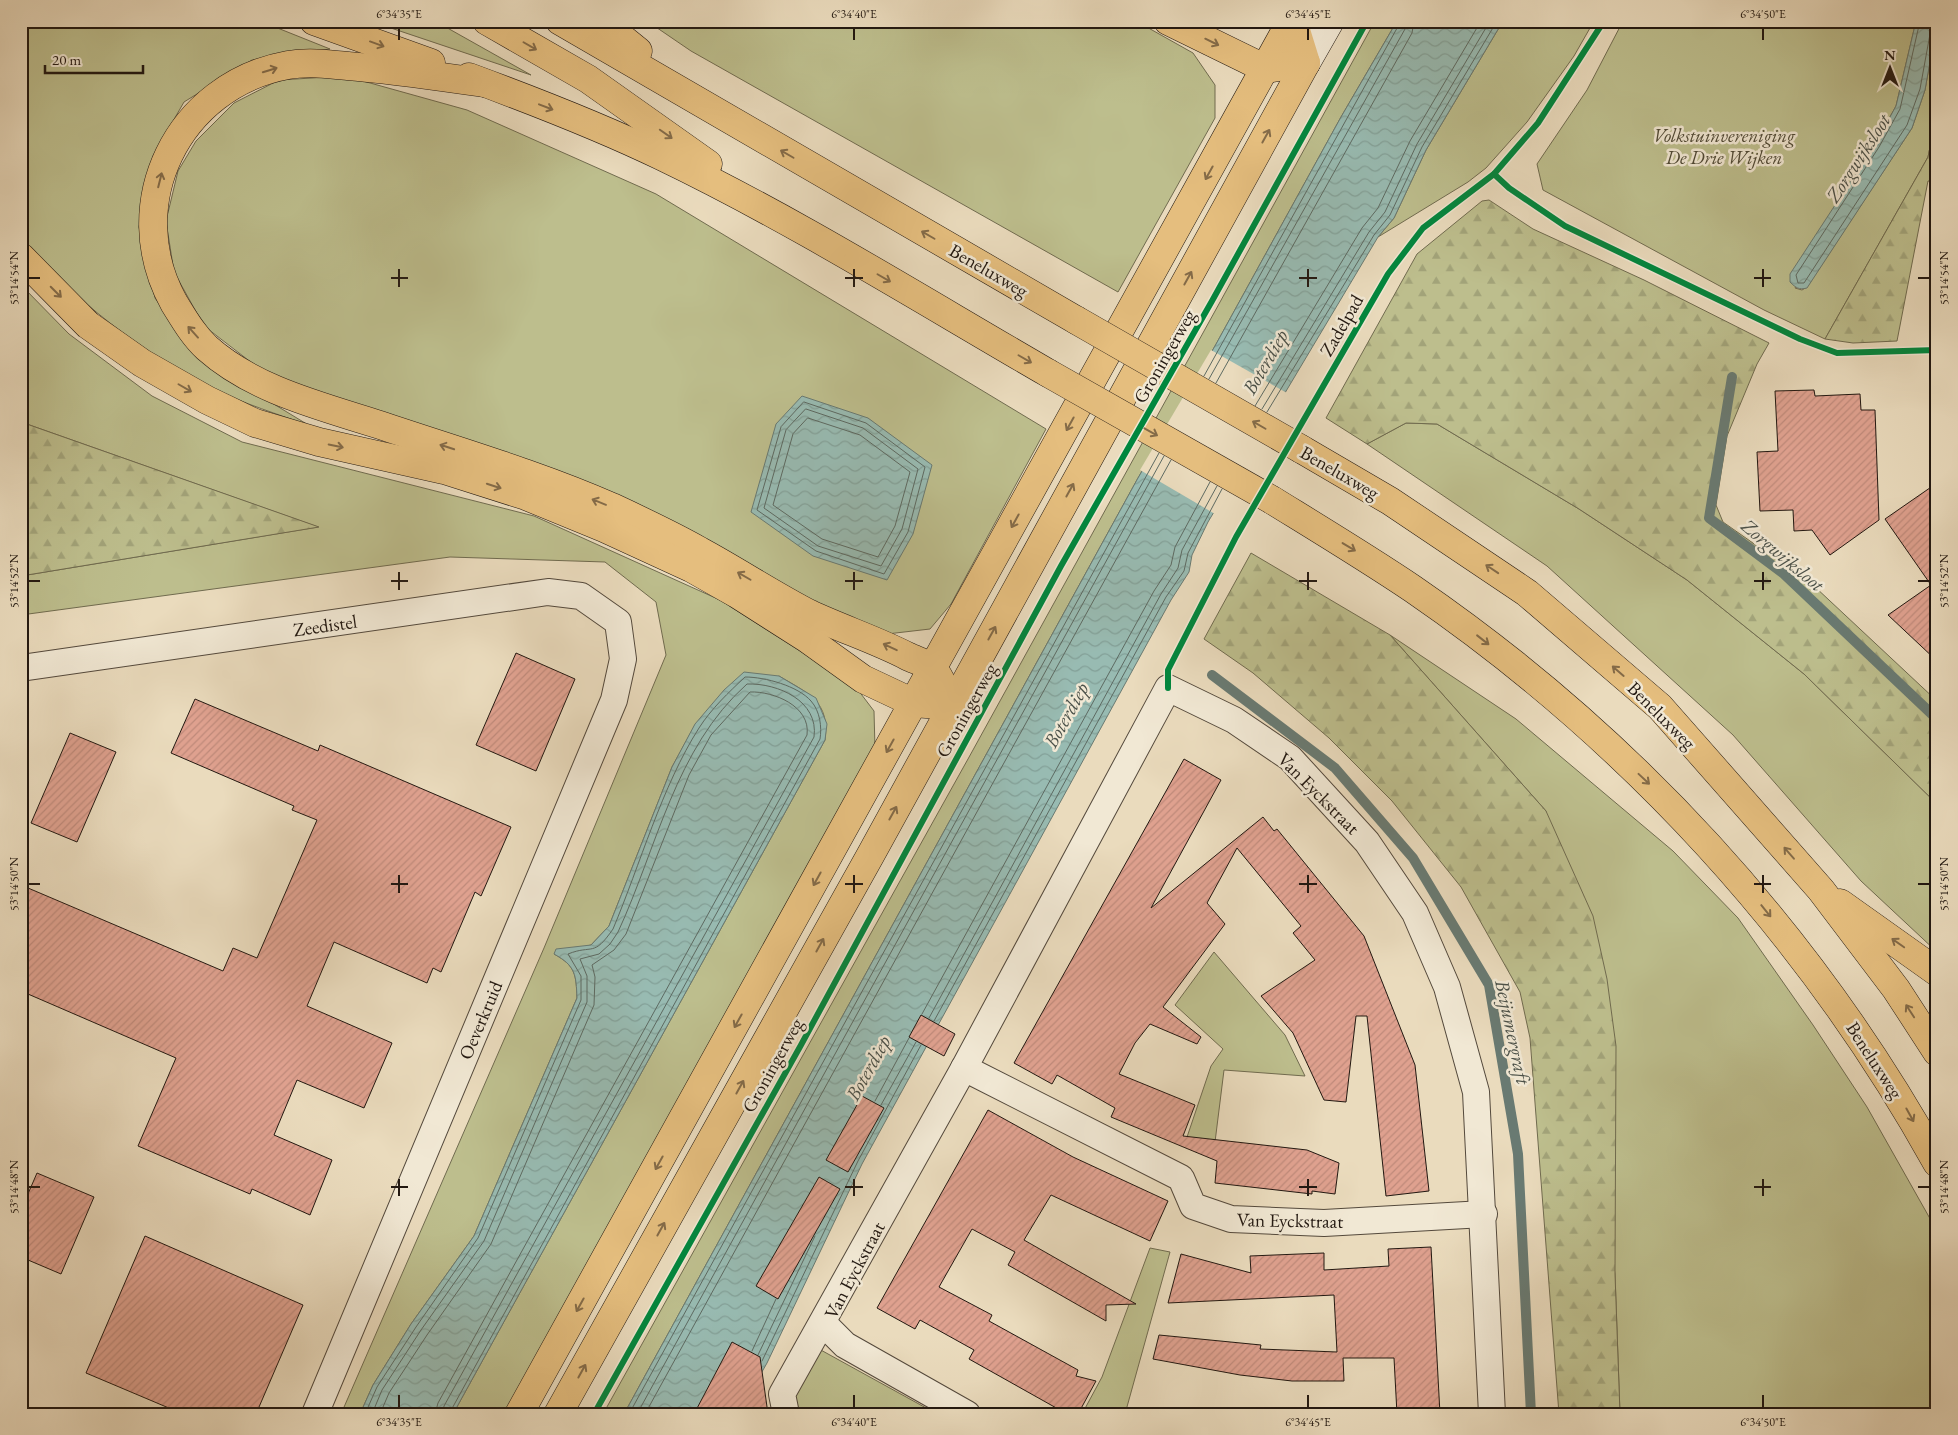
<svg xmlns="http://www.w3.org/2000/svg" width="1958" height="1435" font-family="'EB Garamond',serif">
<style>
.green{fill:#bdbe8d;stroke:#706b4f}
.forest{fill:url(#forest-firs);stroke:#706b4f}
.water{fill:url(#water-waves);stroke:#697a72}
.pier{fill:#eadbbd}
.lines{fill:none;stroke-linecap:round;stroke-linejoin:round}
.shore{stroke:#5d6a62;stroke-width:1}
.stream{stroke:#697a72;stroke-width:10}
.building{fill:url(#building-hatch);stroke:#221811}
.street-casing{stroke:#54493c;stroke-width:28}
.secondary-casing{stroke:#221811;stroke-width:29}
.primary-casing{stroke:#221811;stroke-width:29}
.highway-casing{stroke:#221811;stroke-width:29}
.street{stroke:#f1e8d4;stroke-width:26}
.secondary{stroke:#f1e8d4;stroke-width:28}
.primary{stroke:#e5be7e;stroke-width:28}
.highway{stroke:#e5be7e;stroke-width:28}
.highway-bridge-casing{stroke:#221811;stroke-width:29;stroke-linecap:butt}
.highway-bridge{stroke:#e5be7e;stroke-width:28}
.cycleway-casing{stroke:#f1e8d4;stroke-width:9}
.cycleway{stroke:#00873e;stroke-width:6}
.oneway{stroke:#846b48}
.ticks{fill:none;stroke:#221811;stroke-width:2}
.labels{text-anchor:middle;stroke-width:5;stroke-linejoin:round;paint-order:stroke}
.park-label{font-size:19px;font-style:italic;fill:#504a36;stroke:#f1e8d4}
.street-label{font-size:19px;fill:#221811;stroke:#f1e8d4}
.water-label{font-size:20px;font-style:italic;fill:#4b5149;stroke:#f1e8d4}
.neatline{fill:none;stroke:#221811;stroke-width:2}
.ticks-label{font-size:12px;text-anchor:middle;fill:#221811}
</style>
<defs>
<pattern id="forest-firs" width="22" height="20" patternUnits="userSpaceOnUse" patternTransform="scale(1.25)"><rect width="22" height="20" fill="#bdbe8d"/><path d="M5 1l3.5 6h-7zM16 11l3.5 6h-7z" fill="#a2a379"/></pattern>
<pattern id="water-waves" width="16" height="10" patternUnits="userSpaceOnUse" patternTransform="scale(1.25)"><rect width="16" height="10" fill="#98bbb2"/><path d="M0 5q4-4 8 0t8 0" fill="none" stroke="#83a098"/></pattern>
<pattern id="building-hatch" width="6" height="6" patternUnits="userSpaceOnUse" patternTransform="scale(1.25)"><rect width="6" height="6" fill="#dfa18f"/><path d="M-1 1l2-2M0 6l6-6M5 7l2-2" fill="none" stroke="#bf8a7a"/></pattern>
</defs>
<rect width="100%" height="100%" fill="#eadbbd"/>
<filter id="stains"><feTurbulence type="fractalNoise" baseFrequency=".004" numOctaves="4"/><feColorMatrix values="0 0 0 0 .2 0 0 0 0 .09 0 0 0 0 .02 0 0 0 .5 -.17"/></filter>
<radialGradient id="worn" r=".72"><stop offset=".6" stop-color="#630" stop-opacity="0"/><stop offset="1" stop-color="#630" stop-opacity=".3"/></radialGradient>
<!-- green -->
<g class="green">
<path d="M21,21H260L330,49L252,60L184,102L153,156L139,227L155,298L196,357L310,426C278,414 244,404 214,389C148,357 66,295 21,237Z"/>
<path d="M370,21H435L531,75Z"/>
<path d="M647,21H1136L1193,53L1215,85V118L1118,292L691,51Z"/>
<path d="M1375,21H1397L1341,117L1215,346L1138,478L624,1414H603L968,759Z"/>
<path d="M1503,21H1594L1574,56L1527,122L1486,168L1468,182L1378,237L1394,218L1426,150Z"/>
<path d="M1623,21H1916L1896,106L1795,288L1802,290L1807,287L1912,128L1925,90L1937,22V112L1928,157L1825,339L1764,310L1543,190L1537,164L1587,90Z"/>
<path d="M345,76L467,110L656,194L1046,429L951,604L930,629L887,634L265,373L204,326L174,272L166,221L178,171L196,141L234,103L279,80Z"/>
<path d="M21,285L69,334L152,396L242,442L534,516L720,600L855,686L874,711L875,749L504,1414H453L825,740C830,701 809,694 779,676L695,725L672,767L609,926L591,945L554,954C576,966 576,975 577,998L474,1236L411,1324L373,1385L360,1414H341L544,948L666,655L656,602L605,562L450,557L21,615V576L318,527L21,422Z"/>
<path d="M1406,423L1437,424L1579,509L1687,580L1804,674L1937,804V952L1861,881L1733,735L1547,566L1367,444Z"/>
<path d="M1390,635L1516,719L1673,851L1738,918L1813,1025L1867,1107L1937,1231V1414H1620L1615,1274L1546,811Z"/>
<path d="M1214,952L1285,1035L1305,1076L1224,1070L1213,1158L1184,1146L1211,1066L1223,1049L1175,1005Z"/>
<path d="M1150,1248L1170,1252L1125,1414H1082L1102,1377Z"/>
<path d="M819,1349L937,1414H794L789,1394Z"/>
</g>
<!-- forest -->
<g class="forest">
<path d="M1937,112V182L1928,181L1897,341L1853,343L1825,339L1928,157Z"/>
<path d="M1489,200L1533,229L1644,280L1769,343L1757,364L1727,436L1716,505L1723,522L1814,586L1937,701V804L1804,674L1687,580L1579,509L1437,424L1406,423L1367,444L1326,418L1417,254L1482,201Z"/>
<path d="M21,422L319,527L21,576Z"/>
<path d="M1251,553L1390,635L1546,811L1593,916L1607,979L1616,1046L1615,1274L1620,1414H1559L1530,1038L1520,992L1461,887L1392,801L1329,738L1253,673L1204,639Z"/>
</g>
<!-- water -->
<g class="water">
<path d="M1397,21H1503L1426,150L1394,218L1378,237L1208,522L1192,555L1189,572L1171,600L862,1164L767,1363L738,1414H624L1138,478L1215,346L1341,117Z"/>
<path d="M1916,21L1937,22L1925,90L1912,128L1807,288C1799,290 1796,288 1790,282V274L1875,144L1896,106Z"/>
<path d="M802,396L868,418L932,465L913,534L887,580L813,556L751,512L776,424Z"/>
<path d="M744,672L779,676L816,698L827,724L825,740L453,1414H360L373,1385L411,1324L474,1236L577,998C576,975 576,966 554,954L556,949L591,945L609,926L672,767L695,724L724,690Z"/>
</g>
<!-- pier -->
<path class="pier" d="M1211,350L1287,393L1215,514L1140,470Z"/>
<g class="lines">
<!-- shore -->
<g class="shore">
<path d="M1920,21L1900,109L1879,147L1796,275L1798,283H1804L1907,125L1920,89L1930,34L1937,30"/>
<path d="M1204,376L1401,21"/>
<path d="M1209,379L1405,29L1407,21"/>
<path d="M1216,383L1412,33L1414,21"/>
<path d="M804,402L866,423L925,467L908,532L884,574L816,551L757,510L781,427Z"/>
<path d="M1255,406L1362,228L1378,208L1410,141L1481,21"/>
<path d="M806,409L863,428L918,469L902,529L881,566L818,546L764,508L786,430Z"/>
<path d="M1262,409L1369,232L1385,212L1417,144L1490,21"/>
<path d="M1267,412L1374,235L1390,215L1422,147L1497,21"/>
<path d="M808,418L860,435L910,472L895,526L878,557L822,539L773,505L793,434Z"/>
<path d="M922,1014L1154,591L1171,565L1175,547L1210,482"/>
<path d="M929,1018L1161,594L1178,568L1182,550L1217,486"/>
<path d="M934,1021L1166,597L1184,571L1188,553L1222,489"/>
<path d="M875,1101L909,1038"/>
<path d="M881,1105L916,1042"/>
<path d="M752,1351L776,1299"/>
<path d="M758,1355L815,1236"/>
<path d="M762,1361L858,1161L921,1045"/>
<path d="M365,1414L377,1387L416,1327L478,1238L581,1000V976L568,954C593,944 593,958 613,929C640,865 662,786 699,728C711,709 729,692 745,677C765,677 798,686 811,701C820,711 822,727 820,739L449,1414"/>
<path d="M372,1414L382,1390L421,1330L484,1241L587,1002V976L580,959L599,954L610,944L618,932C657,848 675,748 747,684C778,683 819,701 814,737L444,1406L443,1414"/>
<path d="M380,1414L389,1393L427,1335L491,1244L594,1005L595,977L592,965L614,950L626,934L689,775L711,735L750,692C773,691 811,706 807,735L438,1403L435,1414"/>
<path d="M629,1414L1159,453"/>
<path d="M637,1414L1164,456"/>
<path d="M645,1414L1171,460"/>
</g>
<!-- stream -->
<g class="stream">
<path d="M1732,377L1709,518L1784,574L1937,719"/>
<path d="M1212,675L1335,768L1413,858L1489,985L1518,1154L1531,1414"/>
</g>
</g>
<!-- building -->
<g class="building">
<path d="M1814,390L1815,396L1860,394L1861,410H1875L1879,520L1830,555L1812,530L1794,531L1793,510L1760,511L1757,452L1778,451L1775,391Z"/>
<path d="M1937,483V661L1888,615L1931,585L1885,519Z"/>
<path d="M516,653L575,679L536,771L476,745Z"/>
<path d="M195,699L318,751L320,745L511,827L481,896L475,892L441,972L433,968L427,983L334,942L307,1006L392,1043L364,1108L297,1080L274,1135L332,1160L310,1215L252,1189L250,1194L138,1146L176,1058L21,991V885L223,971L233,948L257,958L317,820L292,810L294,806L171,753Z"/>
<path d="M70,733L116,752L77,842L31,823Z"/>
<path d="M1184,759L1221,780L1151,908L1263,817L1274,831L1277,829L1364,936L1415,1065L1429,1191L1386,1196L1367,1016H1356L1346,1102L1324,1100L1293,1033L1261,996L1315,960L1293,933L1301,926L1237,848L1207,903L1225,924L1163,1007L1201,1037L1197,1044L1150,1024L1135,1043L1119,1074L1195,1105L1183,1136L1307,1150L1339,1163L1335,1194L1312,1191V1194L1215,1183L1217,1161L1111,1117L1115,1108L1057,1075L1052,1084L1014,1063Z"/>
<path d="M921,1015L955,1034L944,1056L909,1037Z"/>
<path d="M862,1096L884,1108L848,1172L826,1160Z"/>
<path d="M988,1110L1073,1157L1168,1201L1150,1241L1051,1195L1024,1240L1136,1304L1106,1305V1321L1008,1265L1015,1252L972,1229L939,1287L992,1315L989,1321L1078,1370L1076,1376L1096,1381L1078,1414H1067L969,1359L974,1350L920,1320L915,1329L877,1308Z"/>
<path d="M37,1173L94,1197L61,1274L21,1257V1210Z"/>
<path d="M819,1177L840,1189L778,1299L756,1286Z"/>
<path d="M145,1236L303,1305L256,1414H183L86,1373Z"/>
<path d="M1431,1247L1440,1414H1397L1394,1358H1343L1344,1381H1292L1240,1375L1153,1359L1159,1335L1261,1345L1260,1349L1337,1352L1334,1295L1168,1303L1181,1254L1251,1273L1250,1256L1324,1253V1270L1389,1266L1388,1249Z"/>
<path d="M732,1342L760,1357L768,1414H694Z"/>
</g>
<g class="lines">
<defs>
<g id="street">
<path d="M21,668L548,592L581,596L618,622L623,659L614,700L315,1414"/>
<path d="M964,1068L1181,1178L1193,1206L1231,1219L1324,1223L1484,1214"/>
<path d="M823,1323L845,1345L967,1414"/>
<path d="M786,1414L782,1394L964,1068L1168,688L1234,720L1290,758L1367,842L1415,913L1447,987L1476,1092L1492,1414"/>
</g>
<path id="secondary" d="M1306,63L1330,21"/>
<g id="primary">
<path d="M519,1414L1291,21"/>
<path d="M558,1414L870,856L1306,63"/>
</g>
<g id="highway">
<path d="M314,21L431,63"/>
<path d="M487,21L588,79L708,164"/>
<path d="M560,21L1076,320"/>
<path d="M601,21L638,51"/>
<path d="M1168,21L1266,69L1306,63L1293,21"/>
<path d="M469,77C534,101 599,126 661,156C794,220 920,299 1048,373"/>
<path d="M484,83C443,77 401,71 359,67C336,65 311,61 288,65C178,85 119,204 174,303C184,319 193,335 207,348C254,390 321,406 380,425C457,451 537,474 612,507C642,521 672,535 700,551C737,571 773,595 810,614C842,629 876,640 907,656C915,660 926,663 932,668C941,676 946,695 951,706"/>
<path d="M21,257L88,325L142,363L207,400L255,423L319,442L444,470L526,496L604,528L691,568L737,594L806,638L863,679L914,703L951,706"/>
<path d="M1301,449L1390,501L1527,593L1660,707L1821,890L1896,989L1937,1052"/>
<path d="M1272,500C1319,529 1367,558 1413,589C1630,738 1810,934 1937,1163"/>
<path d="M1840,903L1937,972"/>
</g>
</defs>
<!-- street casing -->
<use href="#street" class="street-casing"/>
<!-- secondary casing -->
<use href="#secondary" class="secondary-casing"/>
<!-- primary casing -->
<use href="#primary" class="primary-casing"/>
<!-- highway casing -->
<use href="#highway" class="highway-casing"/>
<!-- street -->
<use href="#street" class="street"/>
<!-- secondary -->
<use href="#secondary" class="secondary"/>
<!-- primary -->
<use href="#primary" class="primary"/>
<!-- highway -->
<use href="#highway" class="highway"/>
<defs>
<g id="highway-bridge">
<path d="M1076,320L1301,449"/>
<path d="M1048,373L1272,500"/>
</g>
</defs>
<!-- highway-bridge casing -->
<use href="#highway-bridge" class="highway-bridge-casing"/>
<!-- highway-bridge -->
<use href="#highway-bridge" class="highway-bridge"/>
<defs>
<g id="cycleway">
<path d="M1494,174L1509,188L1565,226L1800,339L1837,353L1937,350"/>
<path d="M1168,688V670L1236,537L1388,274L1423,228L1494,174L1538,123L1604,21"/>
<path d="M594,1414L801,1045L1061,566L1212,301L1367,21"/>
</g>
</defs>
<!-- cycleway casing -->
<use href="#cycleway" class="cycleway-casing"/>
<!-- cycleway -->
<use href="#cycleway" class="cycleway"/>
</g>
<!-- one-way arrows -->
<defs><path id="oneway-shaft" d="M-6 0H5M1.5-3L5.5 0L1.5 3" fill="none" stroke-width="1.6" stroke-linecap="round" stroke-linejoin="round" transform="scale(1.25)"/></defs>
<g class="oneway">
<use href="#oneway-shaft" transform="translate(1212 42) rotate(26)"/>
<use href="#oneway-shaft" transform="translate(377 44) rotate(20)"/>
<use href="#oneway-shaft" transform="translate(530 46) rotate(30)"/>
<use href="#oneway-shaft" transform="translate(270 70) rotate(-17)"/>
<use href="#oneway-shaft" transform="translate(546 107) rotate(21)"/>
<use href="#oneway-shaft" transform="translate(666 134) rotate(35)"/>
<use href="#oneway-shaft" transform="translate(1266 136) rotate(-61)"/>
<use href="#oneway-shaft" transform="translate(787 154) rotate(-150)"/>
<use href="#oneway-shaft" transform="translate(1209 173) rotate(119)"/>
<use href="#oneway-shaft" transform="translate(160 180) rotate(-76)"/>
<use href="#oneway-shaft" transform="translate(928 235) rotate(-150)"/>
<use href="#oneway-shaft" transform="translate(884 278) rotate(30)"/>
<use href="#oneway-shaft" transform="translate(1188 278) rotate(-61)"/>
<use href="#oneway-shaft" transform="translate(56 292) rotate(45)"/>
<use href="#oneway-shaft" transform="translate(193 332) rotate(-132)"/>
<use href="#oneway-shaft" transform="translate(1025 359) rotate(30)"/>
<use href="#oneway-shaft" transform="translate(185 388) rotate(30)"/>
<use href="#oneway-shaft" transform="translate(1070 424) rotate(119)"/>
<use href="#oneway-shaft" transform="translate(1259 425) rotate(-150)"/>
<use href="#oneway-shaft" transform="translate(1151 432) rotate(29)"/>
<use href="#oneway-shaft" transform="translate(336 446) rotate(12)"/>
<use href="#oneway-shaft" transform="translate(447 447) rotate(-162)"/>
<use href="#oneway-shaft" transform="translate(494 486) rotate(18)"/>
<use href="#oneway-shaft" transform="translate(1070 490) rotate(-61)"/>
<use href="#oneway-shaft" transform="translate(599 502) rotate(-158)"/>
<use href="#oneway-shaft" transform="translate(1015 521) rotate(119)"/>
<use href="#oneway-shaft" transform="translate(1349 547) rotate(31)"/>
<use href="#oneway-shaft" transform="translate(1492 569) rotate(-146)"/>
<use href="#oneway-shaft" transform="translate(744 576) rotate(-150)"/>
<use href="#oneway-shaft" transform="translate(992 633) rotate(-61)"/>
<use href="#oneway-shaft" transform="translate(1483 640) rotate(38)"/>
<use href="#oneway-shaft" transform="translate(890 647) rotate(-155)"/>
<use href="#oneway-shaft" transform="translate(1618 671) rotate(-139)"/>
<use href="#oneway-shaft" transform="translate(890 746) rotate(119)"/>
<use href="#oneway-shaft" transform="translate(1644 779) rotate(43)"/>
<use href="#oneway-shaft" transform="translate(893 813) rotate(-61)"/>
<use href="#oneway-shaft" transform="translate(1789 853) rotate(-131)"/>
<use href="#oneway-shaft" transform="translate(817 879) rotate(119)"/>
<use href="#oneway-shaft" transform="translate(1766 911) rotate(51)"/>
<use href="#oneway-shaft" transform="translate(1898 943) rotate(-145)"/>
<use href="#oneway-shaft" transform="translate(820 945) rotate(-61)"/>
<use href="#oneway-shaft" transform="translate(1910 1011) rotate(-123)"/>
<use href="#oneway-shaft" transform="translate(738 1021) rotate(119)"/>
<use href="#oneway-shaft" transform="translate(740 1087) rotate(-61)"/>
<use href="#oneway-shaft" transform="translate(1910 1115) rotate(61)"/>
<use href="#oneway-shaft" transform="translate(659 1163) rotate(119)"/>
<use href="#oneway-shaft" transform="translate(661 1229) rotate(-61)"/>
<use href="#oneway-shaft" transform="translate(580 1305) rotate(119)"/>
<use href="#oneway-shaft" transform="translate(582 1371) rotate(-61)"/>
</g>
<!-- ticks -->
<path class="ticks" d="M399,28V40M854,28V40M1308,28V40M1763,28V40M399,269V287M854,269V287M1308,269V287M1763,269V287M28,278H40M391,278H408M845,278H863M1299,278H1317M1754,278H1771M1918,278H1930M399,572V590M854,572V590M1308,572V590M1763,572V590M28,581H40M391,581H408M845,581H863M1299,581H1317M1754,581H1771M1918,581H1930M399,875V893M854,875V893M1308,875V893M1763,875V893M28,884H40M391,884H408M845,884H863M1299,884H1317M1754,884H1771M1918,884H1930M399,1179V1196M854,1179V1196M1308,1179V1196M1763,1179V1196M28,1187H40M391,1187H408M845,1187H863M1299,1187H1317M1754,1187H1771M1918,1187H1930M399,1395V1408M854,1395V1408M1308,1395V1408M1763,1395V1408"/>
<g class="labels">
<!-- park labels -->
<g class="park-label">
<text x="1724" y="142">Volkstuinvereniging<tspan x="1724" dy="22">De Drie Wijken</tspan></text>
</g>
<!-- street labels -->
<g class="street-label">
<text transform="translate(989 270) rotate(30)" y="7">Beneluxweg</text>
<text transform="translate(1341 325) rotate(-60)" y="7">Zadelpad</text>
<text transform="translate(1164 356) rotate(-60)" y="7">Groningerweg</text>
<text transform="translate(1340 472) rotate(30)" y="7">Beneluxweg</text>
<text transform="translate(325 625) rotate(-8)" y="7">Zeedistel</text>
<text transform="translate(966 710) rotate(-61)" y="7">Groningerweg</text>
<text transform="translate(1662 715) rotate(45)" y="7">Beneluxweg</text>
<text transform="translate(1319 793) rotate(45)" y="7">Van Eyckstraat</text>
<text transform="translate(480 1020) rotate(-67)" y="7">Oeverkruid</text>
<text transform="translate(1875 1060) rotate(57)" y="7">Beneluxweg</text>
<text transform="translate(772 1065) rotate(-61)" y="7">Groningerweg</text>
<text transform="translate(1290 1220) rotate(1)" y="7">Van Eyckstraat</text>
<text transform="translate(854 1270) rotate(-62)" y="7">Van Eyckstraat</text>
</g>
<!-- water labels -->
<g class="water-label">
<text transform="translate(1858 158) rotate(-57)" y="7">Zorgwijksloot</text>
<text transform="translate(1265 362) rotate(-60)" y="7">Boterdiep</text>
<text transform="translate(1783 555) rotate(40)" y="7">Zorgwijksloot</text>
<text transform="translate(1066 715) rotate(-61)" y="7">Boterdiep</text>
<text transform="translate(1513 1032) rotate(78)" y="7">Beijumergraft</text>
<text transform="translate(868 1068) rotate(-61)" y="7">Boterdiep</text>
</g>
</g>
<!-- margin -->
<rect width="1958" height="1435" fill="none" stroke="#eadbbd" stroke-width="55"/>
<!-- north arrow -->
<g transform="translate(1890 68)" stroke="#f1e8d4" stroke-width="4" paint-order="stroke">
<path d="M0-4L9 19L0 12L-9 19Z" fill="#221811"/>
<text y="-8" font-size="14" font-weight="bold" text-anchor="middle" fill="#221811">N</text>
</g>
<!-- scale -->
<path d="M45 65v8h98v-8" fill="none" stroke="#221811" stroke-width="2.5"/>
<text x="52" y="65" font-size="15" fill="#221811" stroke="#f1e8d4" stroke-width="4" paint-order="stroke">20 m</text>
<rect x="28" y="28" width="1902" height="1380" class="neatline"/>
<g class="ticks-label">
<text x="399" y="18">6°34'35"E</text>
<text x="854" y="18">6°34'40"E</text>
<text x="1308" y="18">6°34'45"E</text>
<text x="1763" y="18">6°34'50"E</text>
<text transform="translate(14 278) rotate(-90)" y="4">53°14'54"N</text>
<text transform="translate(1944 278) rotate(-90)" y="4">53°14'54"N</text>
<text transform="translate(14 581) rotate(-90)" y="4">53°14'52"N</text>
<text transform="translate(1944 581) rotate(-90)" y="4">53°14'52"N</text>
<text transform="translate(14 884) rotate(-90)" y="4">53°14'50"N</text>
<text transform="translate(1944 884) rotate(-90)" y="4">53°14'50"N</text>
<text transform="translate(14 1187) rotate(-90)" y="4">53°14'48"N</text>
<text transform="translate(1944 1187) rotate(-90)" y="4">53°14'48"N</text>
<text x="399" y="1426">6°34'35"E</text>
<text x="854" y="1426">6°34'40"E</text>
<text x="1308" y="1426">6°34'45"E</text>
<text x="1763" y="1426">6°34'50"E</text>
</g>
<rect width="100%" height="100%" filter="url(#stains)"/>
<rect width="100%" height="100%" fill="url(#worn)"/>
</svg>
